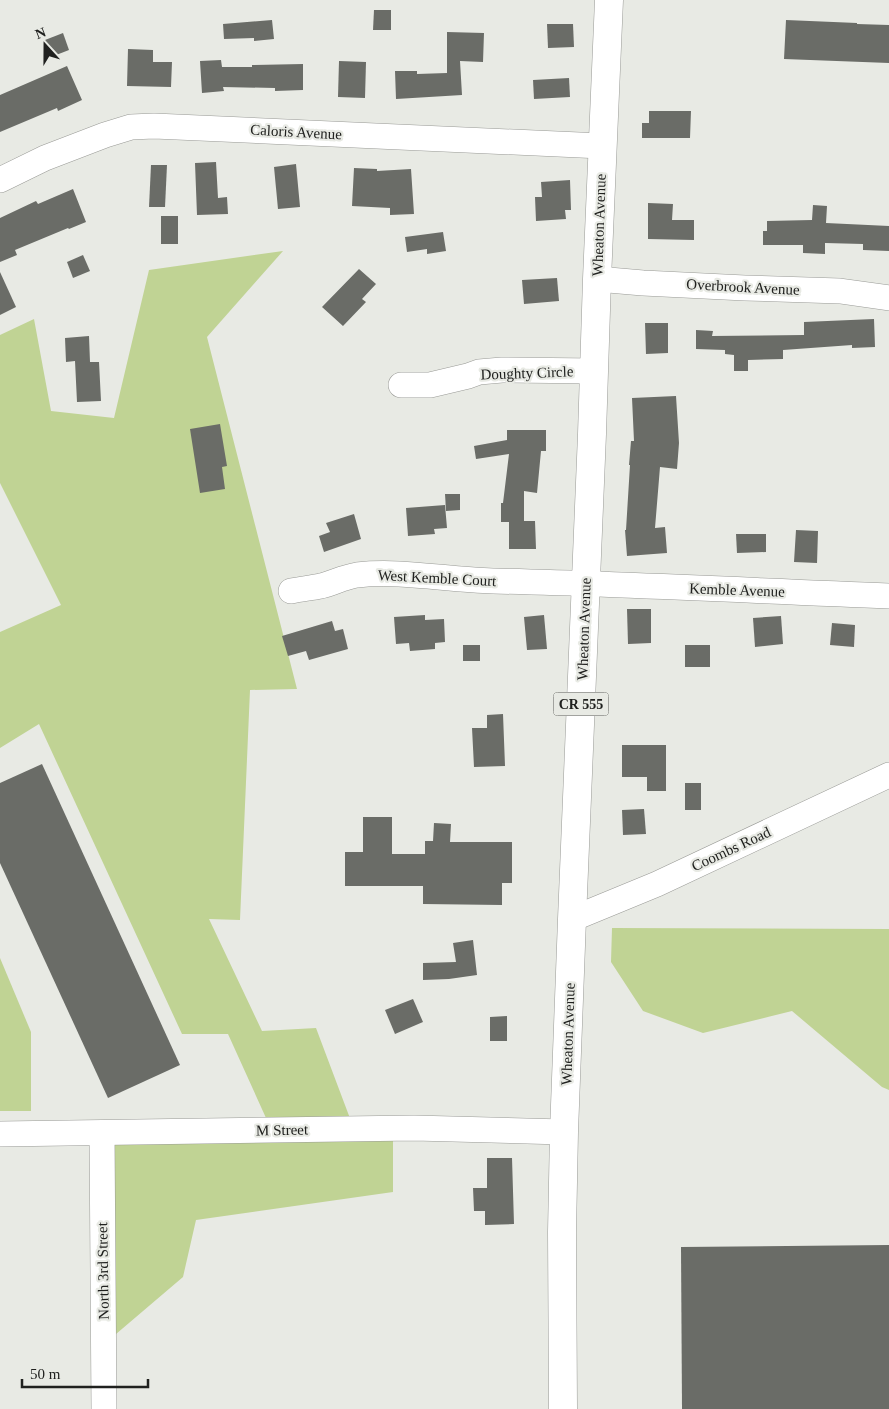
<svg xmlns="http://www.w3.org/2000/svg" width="889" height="1409" font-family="Georgia,serif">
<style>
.green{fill:#c0d394}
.building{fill:#6a6c67}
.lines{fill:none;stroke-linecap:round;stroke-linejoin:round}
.minor-casing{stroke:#999a96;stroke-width:26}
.major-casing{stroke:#999a96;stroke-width:29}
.minor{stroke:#fff;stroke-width:25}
.major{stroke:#fff;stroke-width:28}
.labels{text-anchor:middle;stroke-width:4.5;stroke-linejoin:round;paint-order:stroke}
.shield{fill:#e8eae4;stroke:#5c5d5a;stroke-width:1}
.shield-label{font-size:14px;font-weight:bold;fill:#20211f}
.street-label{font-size:15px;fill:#20211f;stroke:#e8eae4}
</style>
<rect width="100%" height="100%" fill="#e8eae4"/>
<!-- green -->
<g class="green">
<path d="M283,251L207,337L297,689L250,690L240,920L209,919L262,1031L316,1028L354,1129L393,1130V1192L196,1220L183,1277L109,1340L111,1131L271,1129L228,1034H182L39,724L0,748V632L61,605L0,483V335L34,319L51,411L114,418L149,270Z"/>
<path d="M612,928L889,929V1090L882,1087L792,1011L703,1033L643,1011L611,962Z"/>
<path d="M0,958L31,1032V1111H0Z"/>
</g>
<!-- building -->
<g class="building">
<path d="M374,10H391V30H373Z"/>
<path d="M272,20L274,39L254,41V38L224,39L223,24Z"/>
<path d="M786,20L857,23V24L889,25V63L784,59Z"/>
<path d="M547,24H573L574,47L548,48Z"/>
<path d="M447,32L484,33L483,62L460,61L462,95L396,99L395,71H417V74L447,73Z"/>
<path d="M63,33L69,50L51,57L45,40Z"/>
<path d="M128,49L153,50V62H172L171,87L127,86Z"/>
<path d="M221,60L222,67H252V65L303,64V90L275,91V88L223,87L224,91L202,93L200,61Z"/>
<path d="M339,61L366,62L365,98L338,97Z"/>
<path d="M67,66L82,100L58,111L57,108L0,132V95Z"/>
<path d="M569,78L570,97L534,99L533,80Z"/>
<path d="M649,111H691L690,138H642V123H649Z"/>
<path d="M216,162L218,198L227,197L228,214L197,215L195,163Z"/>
<path d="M296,164L300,207L278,209L274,167Z"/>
<path d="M151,165H167L165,207H149Z"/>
<path d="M354,168L377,169V171L411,169L414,214L390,215V208L352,206Z"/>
<path d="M570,180L571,210H565L566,219L536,221L535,197H542L541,182Z"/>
<path d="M73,189L86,222L69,229L68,228L15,250L17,255L0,262V218L36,201L38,204Z"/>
<path d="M648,203L673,204L672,220H694V240L648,239Z"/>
<path d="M813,205L827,206L826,223L889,226V251L863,250V244L825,243V254L803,253V245H763V231H767V221L812,220Z"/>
<rect x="161" y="216" width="17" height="28"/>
<path d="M443,232L446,251L427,254V249L407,252L405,237Z"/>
<path d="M83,255L90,271L73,278L67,262Z"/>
<path d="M359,269L376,284L362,299L366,302L343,326L322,307Z"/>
<path d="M0,272L16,307L0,315Z"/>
<path d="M557,278L559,301L524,304L522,280Z"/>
<path d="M874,319L875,347L852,348V345L783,350V359L748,360V371H734V355L725,354V350L696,349V330L713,331L712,336L804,335V322Z"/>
<path d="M645,323H668V353L646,354Z"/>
<path d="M89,336L90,362H99L101,401L77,402L75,361L66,362L65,338Z"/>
<path d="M676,396L679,443L677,469L660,467L655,528L665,527L667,553L627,556L625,530H626L630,465H629L631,441H634L632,398Z"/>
<path d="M220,424L227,466L222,467L225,489L200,493L190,429Z"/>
<path d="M507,430H546V451H541L537,493L524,491V521H535L536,549H509V522H501V503H503L509,454L476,459L474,446L507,440Z"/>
<path d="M445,494H460V510L446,511Z"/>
<path d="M445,505L447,528L434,529L435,534L408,536L406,508Z"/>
<path d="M354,514L361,539L324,552L319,536L330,532L326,523Z"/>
<path d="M796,530L818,531L817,563L794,562Z"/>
<path d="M736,534H766V552L737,553Z"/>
<path d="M627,609H651V643L628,644Z"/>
<path d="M425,615V620L444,619L445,642L435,643V649L410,651L409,643L396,644L394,617Z"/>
<path d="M544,615L547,649L527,650L524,617Z"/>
<path d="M781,616L783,644L755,647L753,618Z"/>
<path d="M332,621L335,631L343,629L348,649L309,660L306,651L288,656L282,636Z"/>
<path d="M832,623L855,625L854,647L830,645Z"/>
<rect x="463" y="645" width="17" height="16"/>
<rect x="685" y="645" width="25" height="22"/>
<path d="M503,714L505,766L474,767L472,728H487V715Z"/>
<path d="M622,745H666V791H647V777H622Z"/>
<path d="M42,764L180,1065L108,1098L0,863V783Z"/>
<rect x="685" y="783" width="16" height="27"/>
<path d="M644,809L646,834L623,835L622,810Z"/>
<path d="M363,817H392V854H425V841H433L434,823L451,824L450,842H512V883H502V905L423,904V886H345V852H363Z"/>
<path d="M473,940L477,975L449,979L423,980V963L456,962L453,943Z"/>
<path d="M413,999L423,1022L395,1034L385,1010Z"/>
<path d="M507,1016V1041H490V1017Z"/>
<path d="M487,1158H512L514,1224L485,1225V1211H474L473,1188H487Z"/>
<path d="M889,1245V1409H682L681,1247Z"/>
</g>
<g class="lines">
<defs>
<g id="minor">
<path d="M0,180L45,158L105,135L131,127L154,126L602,146"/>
<path d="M597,279L643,283L745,288L840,291L889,298"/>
<path d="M401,385H430L468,376L479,372L502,370L594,371"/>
<path d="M291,591C301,589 311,588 321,586C333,583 344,577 357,575C402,570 447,580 493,581C625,584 757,591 889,596"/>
<path d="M572,919L657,884L889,775"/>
<path d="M102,1133L104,1409"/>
<path d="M0,1134L414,1128L564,1132"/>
</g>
<path id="major" d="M563,1409L562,1232L564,1132L572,919L592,434L597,279L609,0"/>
</defs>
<!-- minor casing -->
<use href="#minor" class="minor-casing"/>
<!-- major casing -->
<use href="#major" class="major-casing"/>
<!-- minor -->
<use href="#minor" class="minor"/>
<!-- major -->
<use href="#major" class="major"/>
</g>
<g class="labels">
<!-- shield labels -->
<rect class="shield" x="553.5" y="692.5" width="55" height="23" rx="4"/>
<g class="shield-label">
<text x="581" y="709">CR 555</text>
</g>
<!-- street labels -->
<g class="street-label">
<text transform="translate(296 132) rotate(3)" y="5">Caloris Avenue</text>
<text transform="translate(599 225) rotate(-88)" y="5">Wheaton Avenue</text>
<text transform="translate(743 287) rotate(3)" y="5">Overbrook Avenue</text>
<text transform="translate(527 373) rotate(-2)" y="5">Doughty Circle</text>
<text transform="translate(437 578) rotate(3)" y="5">West Kemble Court</text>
<text transform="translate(737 590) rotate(2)" y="5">Kemble Avenue</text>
<text transform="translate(584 629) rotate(-88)" y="5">Wheaton Avenue</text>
<text transform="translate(731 849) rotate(-25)" y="5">Coombs Road</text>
<text transform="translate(568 1034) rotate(-88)" y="5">Wheaton Avenue</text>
<text transform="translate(282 1130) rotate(-1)" y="5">M Street</text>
<text transform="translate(103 1271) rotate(-91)" y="5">North 3rd Street</text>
</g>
</g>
<!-- north arrow -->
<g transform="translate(45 45) rotate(339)" stroke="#e8eae4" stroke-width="4" paint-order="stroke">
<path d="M0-4L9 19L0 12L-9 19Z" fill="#20211f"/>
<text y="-8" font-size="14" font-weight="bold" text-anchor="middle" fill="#20211f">N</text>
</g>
<!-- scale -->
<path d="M22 1379v8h126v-8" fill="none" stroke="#20211f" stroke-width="2.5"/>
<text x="30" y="1379" font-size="15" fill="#20211f" stroke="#e8eae4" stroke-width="4" paint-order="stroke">50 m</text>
</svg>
